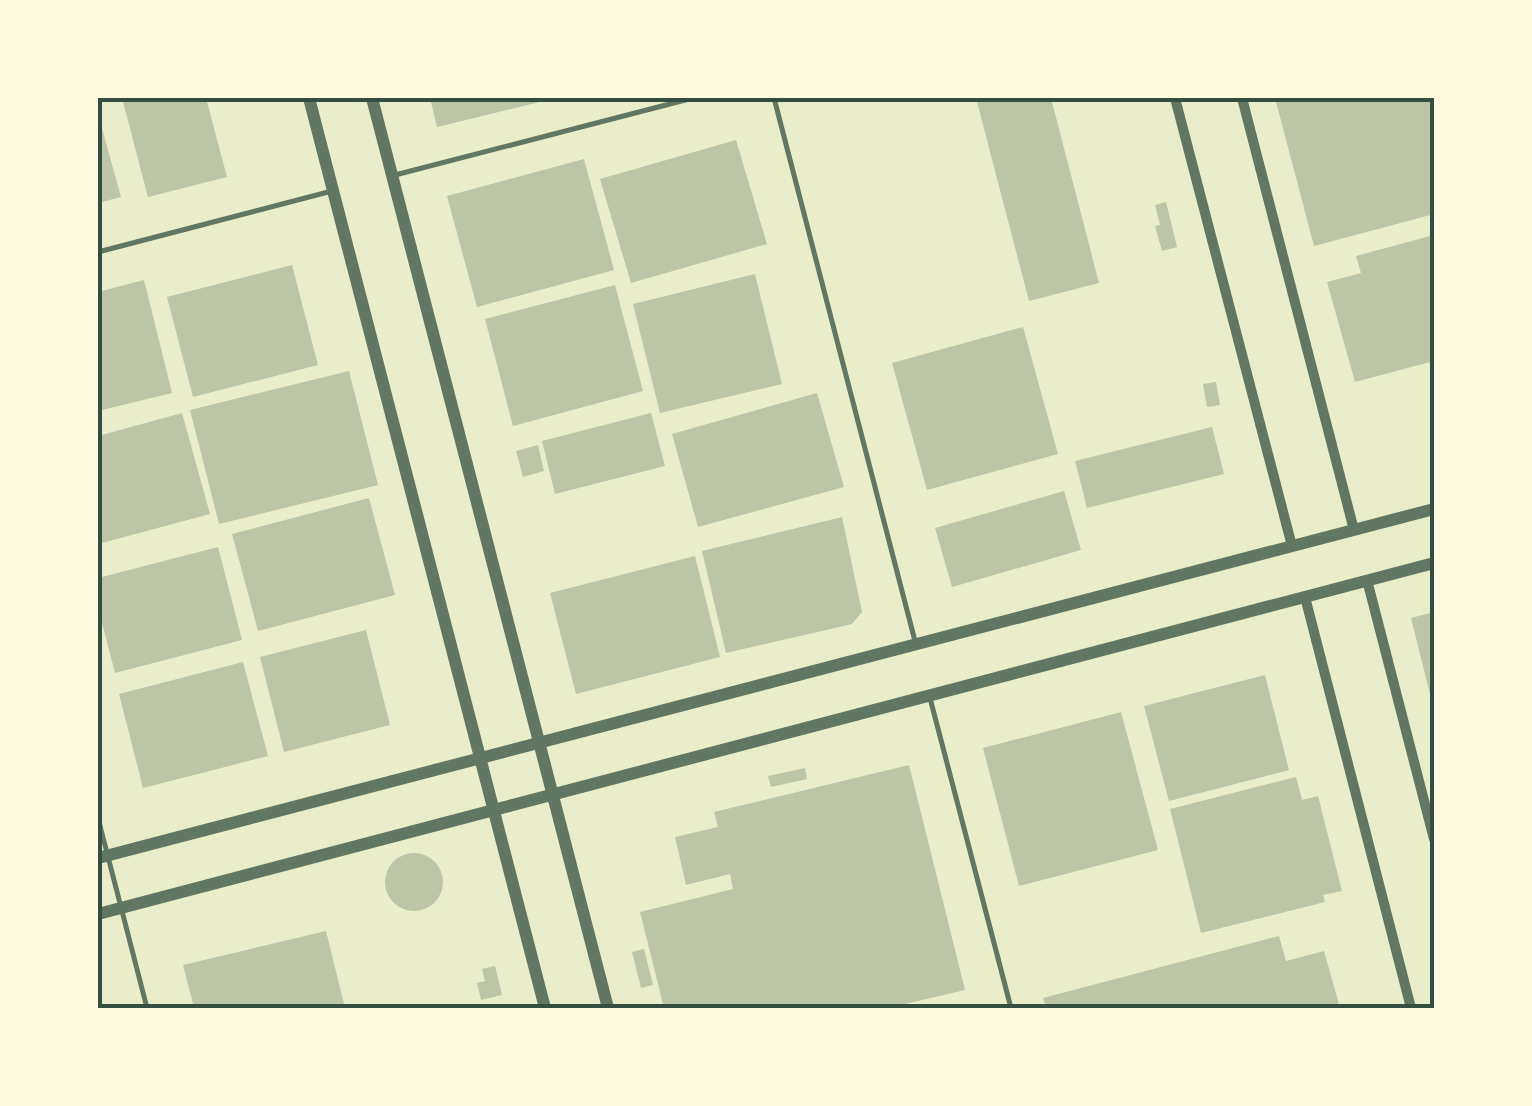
<svg xmlns="http://www.w3.org/2000/svg" width="1532" height="1106" font-family="'Asap Condensed',sans-serif">
<style>
.building{fill:#bcc5a7}
.lines{fill:none;stroke-linecap:round;stroke-linejoin:round}
.service{stroke:#617663;stroke-width:5}
.minor{stroke:#617663;stroke-width:10}
.tertiary{stroke:#617663;stroke-width:12}
.neatline{fill:none;stroke:#344e41;stroke-width:4}
</style>
<rect width="100%" height="100%" fill="#e9edc9"/>
<!-- building -->
<g class="building">
<path d="M122,98H206L227,177L148,197Z"/>
<path d="M430,98H552V99L437,127Z"/>
<path d="M976,98H1051L1099,283L1029,301Z"/>
<path d="M1275,98H1434V214L1314,246Z"/>
<path d="M98,114L121,197L98,203Z"/>
<path d="M736,140L767,244L631,283L600,179Z"/>
<path d="M584,159L614,270L477,307L447,196Z"/>
<path d="M1166,202L1177,247L1162,251L1155,226L1160,225L1155,205Z"/>
<path d="M1434,235V361L1355,382L1327,282L1361,273L1356,256Z"/>
<path d="M292,265L318,365L193,397L167,297Z"/>
<path d="M755,274L782,384L660,413L633,304Z"/>
<path d="M144,280L172,393L98,411V292Z"/>
<path d="M615,285L643,391L513,426L485,319Z"/>
<path d="M1023,327L1058,454L927,490L892,363Z"/>
<path d="M349,371L378,485L219,524L190,410Z"/>
<path d="M1216,382L1220,405L1207,407L1203,384Z"/>
<path d="M817,393L844,487L698,527L672,434Z"/>
<path d="M182,413L210,514L98,544V436Z"/>
<path d="M651,413L665,466L555,494L542,441Z"/>
<path d="M1212,427L1224,474L1087,508L1075,461Z"/>
<path d="M538,445L544,471L523,477L516,451Z"/>
<path d="M1064,491L1081,550L952,587L935,528Z"/>
<path d="M369,498L395,595L258,631L232,534Z"/>
<path d="M842,517L862,612L852,624L726,653L702,551Z"/>
<path d="M218,547L242,640L115,673L98,607V578Z"/>
<path d="M695,556L720,657L576,694L550,593Z"/>
<path d="M1434,612V705L1433,706L1411,618Z"/>
<path d="M366,630L390,725L284,752L260,657Z"/>
<path d="M243,662L268,756L143,788L119,694Z"/>
<path d="M1265,675L1289,770L1169,801L1144,706Z"/>
<path d="M1121,712L1158,850L1019,886L983,748Z"/>
<path d="M909,765L965,990L888,1008H664L640,912L733,889L730,874L686,885L675,837L718,827L714,812Z"/>
<path d="M805,768L807,779L771,787L768,776Z"/>
<path d="M1296,777L1302,800L1318,796L1342,891L1323,895L1325,902L1201,933L1170,809Z"/>
<circle cx="414" cy="882" r="29"/>
<path d="M326,931L345,1008H194L183,965Z"/>
<path d="M1279,936L1286,961L1324,951L1340,1008H1046L1043,998Z"/>
<path d="M644,949L653,985L641,988L632,952Z"/>
<path d="M495,966L502,995L481,1000L477,983L485,981L482,969Z"/>
</g>
<g class="lines">
<!-- service -->
<g class="service">
<path d="M774,98L915,641"/>
<path d="M395,175L693,98"/>
<path d="M98,252L332,191"/>
<path d="M930,698L1011,1008"/>
<path d="M98,818L147,1008"/>
</g>
<!-- minor -->
<g class="minor">
<path d="M1175,98L1292,546"/>
<path d="M1242,98L1354,530"/>
<path d="M1367,580L1434,839"/>
<path d="M1305,597L1411,1008"/>
</g>
<!-- tertiary -->
<g class="tertiary">
<path d="M309,98L545,1008"/>
<path d="M372,98L608,1008"/>
<path d="M98,858L1434,509"/>
<path d="M98,914L1434,563"/>
</g>
</g>
<!-- border -->
<rect width="1532" height="1106" fill="none" stroke="#fefae0" stroke-width="200"/>
<rect x="100" y="100" width="1332" height="906" class="neatline"/>
</svg>
